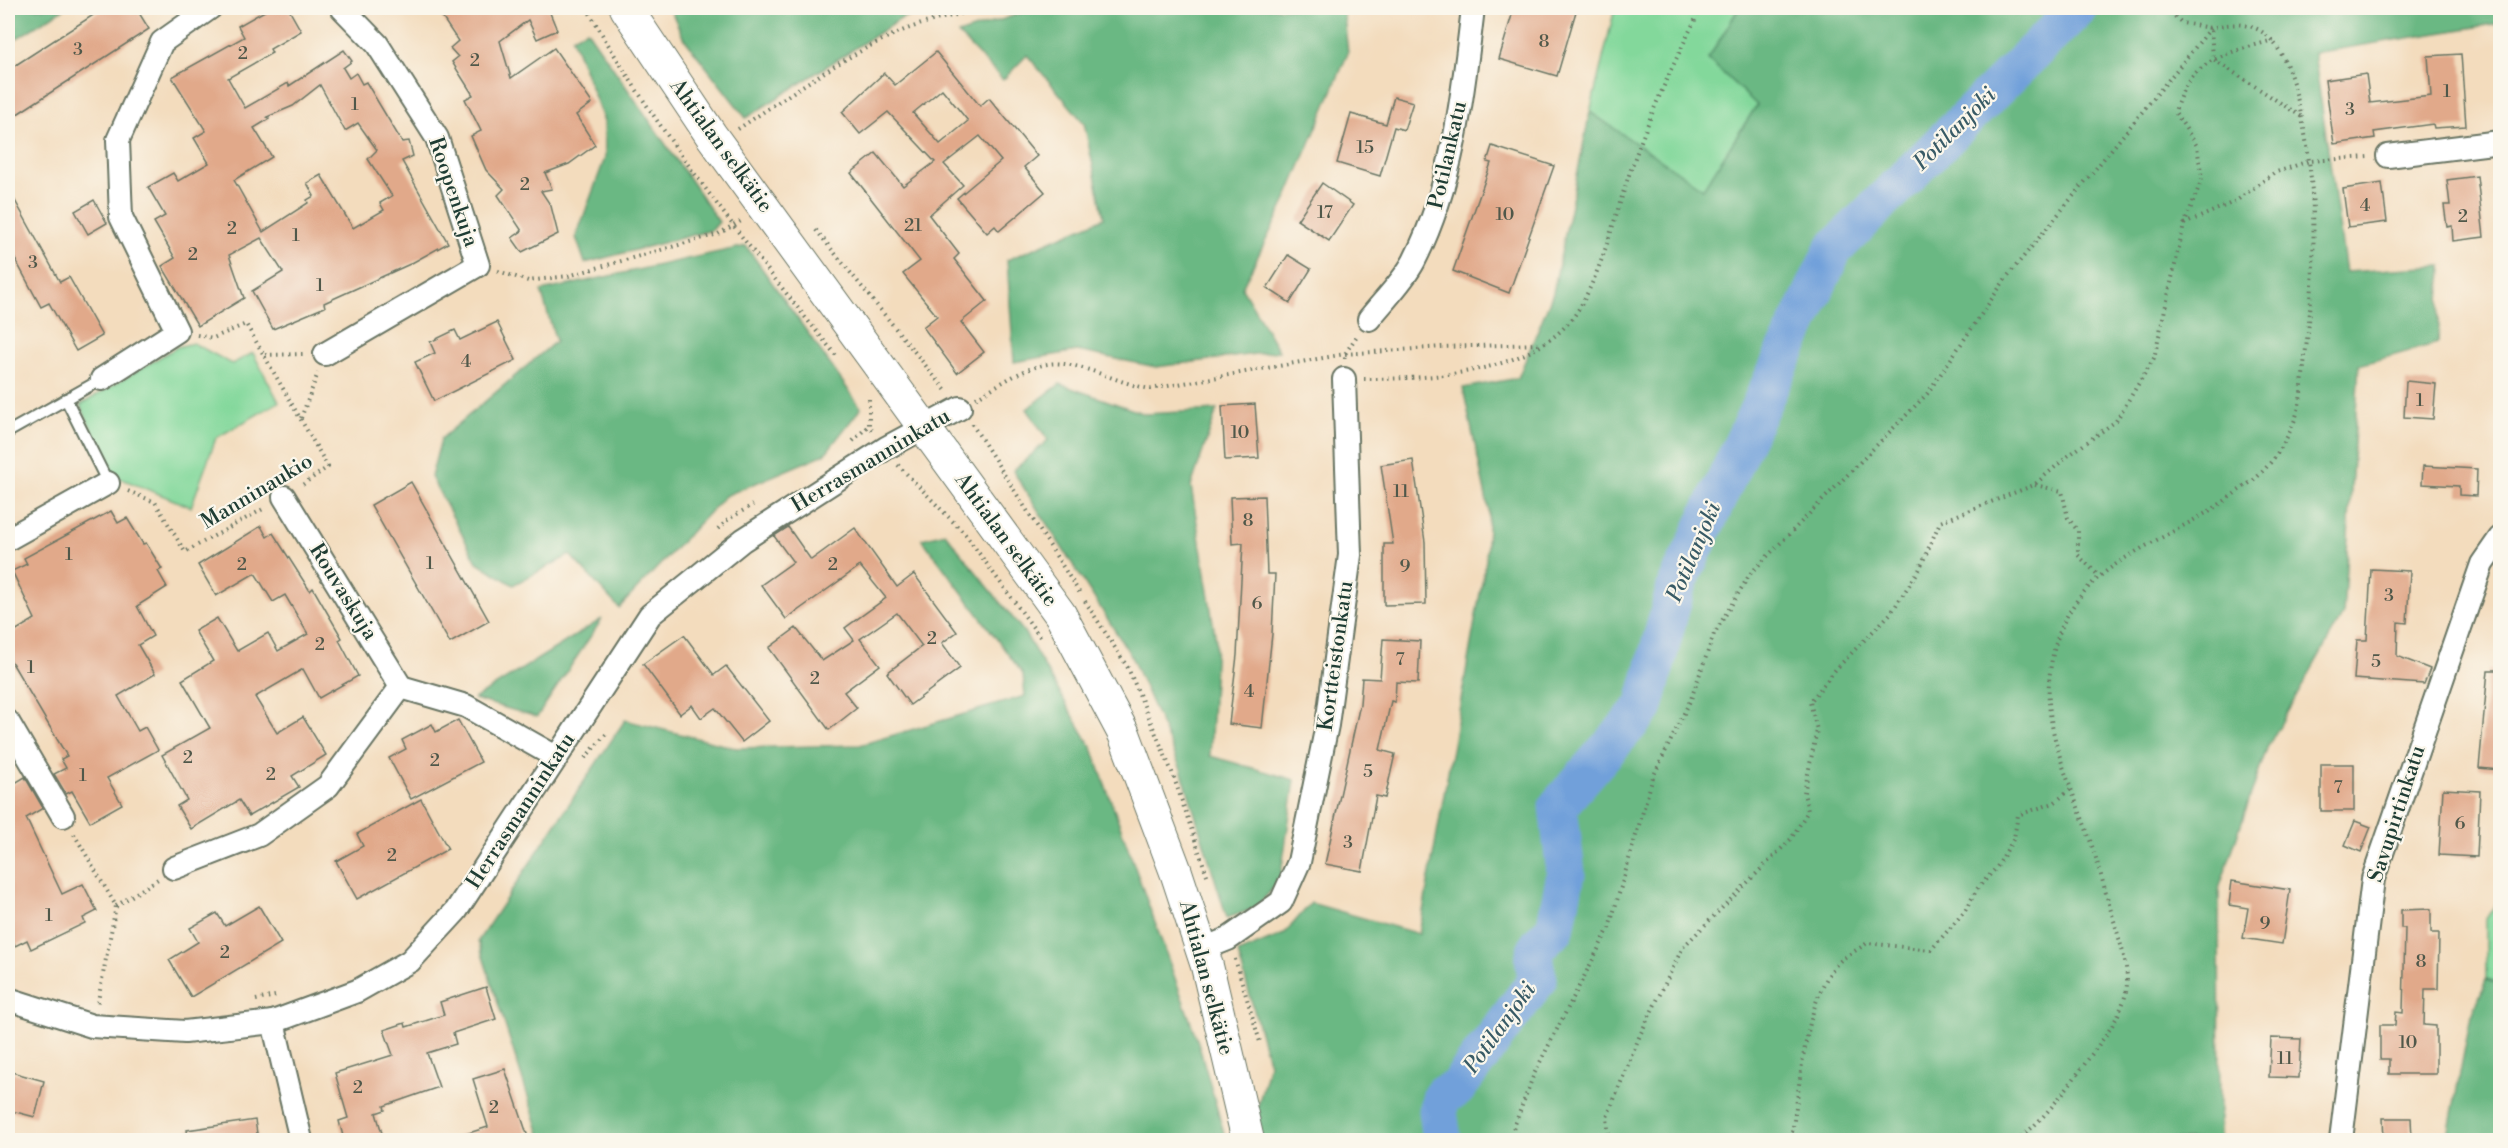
<svg xmlns="http://www.w3.org/2000/svg" width="2508" height="1148" viewBox="0 0 2508 1148" font-family="'Libre Bodoni',serif">
<style>
.green{fill:#83d89b;stroke:#518a68;stroke-width:1.5}
.forest{fill:#6ab883;stroke:#447a5c;stroke-width:1.5}
.lines{fill:none;stroke-linecap:round;stroke-linejoin:round}
.river{stroke:#71a0da;stroke-width:39}
.building{fill:#e1a98a;fill-rule:evenodd}
.lane-casing{stroke:#697564;stroke-width:14}
.street-casing{stroke:#697564;stroke-width:26}
.secondary-casing{stroke:#697564;stroke-width:34}
.path{stroke:#697564;stroke-width:4;stroke-dasharray:1.5 4.5;stroke-linecap:butt}
.lane{stroke:#fff;stroke-width:10}
.street{stroke:#fff;stroke-width:22}
.secondary{stroke:#fff;stroke-width:32}
.labels{text-anchor:middle;dominant-baseline:central;stroke-width:4.5;stroke-linejoin:round;paint-order:stroke}
.number-label{font-size:18px;fill:#50584a}
.street-label{font-size:21px;fill:#1f3d34;stroke:#fbf7ec}
.water-label{font-size:22px;font-style:italic;fill:#385b66;stroke:#fbf7ec}
</style>
<rect width="100%" height="100%" fill="#fbf7ec"/>
<filter id="ink" filterUnits="userSpaceOnUse"><feTurbulence type="fractalNoise" baseFrequency=".0167" numOctaves="2"/><feDisplacementMap in="SourceGraphic" scale="12" xChannelSelector="R" yChannelSelector="G"/><feConvolveMatrix kernelMatrix="1 2 1 2 8 2 1 2 1" color-interpolation-filters="sRGB"/></filter>
<filter id="wash" filterUnits="userSpaceOnUse"><feTurbulence type="fractalNoise" baseFrequency=".008" numOctaves="4" result="noise"/><feDisplacementMap in="SourceGraphic" scale="24" xChannelSelector="R" yChannelSelector="G"/><feGaussianBlur stdDeviation="1.35" result="paint"/><feColorMatrix in="noise" values="0 0 0 0 0 0 0 0 0 0 0 0 0 0 0 0 0 1.4 0 .05"/><feComposite in="paint" operator="in"/></filter>
<g filter="url(#wash)">
<rect width="100%" height="100%" fill="#f3dcbd"/>
<g class="green">
<path d="M1615 8H1739L1708 59 1757 105 1703 190 1590 112Z"/>
<path d="M193 343 232 364 253 353 279 402 216 438 191 507 114 476 80 405 177 347Z"/>
<path d="M2500 897V984L2486 980V919Z"/>
</g>
<g class="forest">
<path d="M8 8H65L8 44Z"/>
<path d="M670 8H940L902 18 746 118 683 37Z"/>
<path d="M1037 8H1343L1348 53 1286 200 1242 288 1279 351 1156 367 1077 351 1014 362 1007 260 1104 218 1084 123 1027 55 1003 80 958 34Z"/>
<path d="M1739 8H1816L1823 11 1826 8H2500V23L2314 53 2346 272 2442 266 2438 343 2359 365 2343 614 2267 748 2219 889 2220 1140H1260L1254 1121 1269 1064 1238 953 1284 934 1311 903 1419 934 1486 560 1489 511 1463 388 1518 378 1553 293 1590 112 1703 189 1757 105 1708 59Z"/>
<path d="M587 30 719 222 712 230 585 263 576 237 605 158 604 121 572 38Z"/>
<path d="M746 246 861 408 825 454 725 496 619 608 570 555 513 585 477 562 431 477 441 439 556 341 541 291Z"/>
<path d="M1060 384 1145 414 1217 410 1191 486 1216 641 1210 756 1295 780 1280 880 1256 908 1227 918 1181 769 1130 654 1013 471 1048 440 1027 409Z"/>
<path d="M945 533 1024 632 1092 748 1198 1042 1226 1140H542L478 941 625 720 736 748 860 745 1025 696 1023 674 922 539Z"/>
<path d="M602 619 537 717 474 699Z"/>
<path d="M2486 980 2500 984V1140H2447L2470 1021Z"/>
</g>
<g class="lines">
<path class="river" d="M1442 1140 1438 1111 1442 1095 1456 1089 1538 979C1530 953 1535 946 1555 929L1566 874 1558 806 1644 707 1676 587 1833 250 2078 8"/>
</g>
<g id="blocks">
<g class="building">
<path d="M104 8H136L149 29 8 120V70Z"/>
<path d="M270 8H288L301 31 270 49 272 53 228 78 245 108 288 83 289 86 344 50 352 61 343 68 349 78 356 73 362 84 366 82 402 142 409 141 413 156 402 161 448 243 410 264 324 303 325 307 273 329 252 291 283 272 261 238 229 255 244 298 198 326 162 266 175 258 154 222 165 216 148 187 173 173 178 181 209 163 194 138 206 131 172 77 244 37 238 26ZM320 85 345 131 358 123 377 150 368 159 392 196 380 203 384 210 353 228 321 175 307 183 314 196 307 200 308 203 263 232 234 180 272 157 254 128 269 119 267 117 293 106Z"/>
<path d="M436 8H548L557 30 537 39 528 20 500 41 511 78 554 48 592 103 576 115 595 145 569 164 545 173 552 189 541 191 551 206 558 234 522 252 512 238 522 231 498 195 504 189 486 170 471 136 481 131 465 99 473 95 452 62 458 57 450 48 458 41Z"/>
<path d="M1514 8H1577L1557 76 1499 59Z"/>
<path d="M936 52 980 106 989 98 1037 156 1024 167 1045 192 999 231 995 226 987 233 957 198 1001 161 980 136 944 164 963 185 929 215 959 254 954 259 987 301 961 322 984 352 957 373 923 327 937 316 903 274 920 261 851 173 876 153 903 186 935 162 888 112 860 134 842 112 884 73 895 85ZM942 89 968 121 940 144 913 113Z"/>
<path d="M2461 54 2466 126 2434 128 2433 124 2374 132 2375 138 2334 144 2325 80 2366 74 2370 103 2431 96 2428 56Z"/>
<path d="M1394 97 1413 102 1404 130 1394 127 1380 176 1337 163 1351 114 1386 124Z"/>
<path d="M1492 146 1554 166 1509 293 1453 271 1491 163 1487 162Z"/>
<path d="M2477 176 2484 237 2453 241 2452 226 2447 227 2444 205H2450L2447 180Z"/>
<path d="M1322 183 1353 205 1329 241 1297 220Z"/>
<path d="M2382 183 2387 222 2348 227 2343 189Z"/>
<path d="M8 188 60 282 69 277 102 336 76 351 49 303 41 307 8 246Z"/>
<path d="M94 200 107 223 88 234 75 211Z"/>
<path d="M1288 255 1311 269 1290 303 1267 288Z"/>
<path d="M497 322 516 360 434 401 415 362 435 353 430 342 455 330 460 340Z"/>
<path d="M2406 381 2436 384 2433 419 2404 417Z"/>
<path d="M1255 404 1259 458 1225 460 1222 406Z"/>
<path d="M1413 460 1425 542 1426 604 1384 605V544H1393L1381 465Z"/>
<path d="M2423 466 2477 469 2476 496 2459 495V486L2422 484Z"/>
<path d="M411 482 489 621 450 643 371 505Z"/>
<path d="M1264 496 1267 574H1275L1272 634 1262 728 1229 724 1237 655 1243 543 1232 544 1230 497Z"/>
<path d="M111 511 118 523 127 518 143 544 146 543 162 569 158 571 167 587 137 606 153 636 138 645 155 674 118 696 138 731 145 727 158 750 107 778 122 804 90 822 72 791 66 794 54 774 66 768 61 759 67 756 8 656V635L35 619 12 571 27 564 24 558Z"/>
<path d="M261 526 267 537 273 533 310 591 313 588 342 638 339 640 358 676 319 698 303 669 255 697 277 733 303 717 326 755 292 776 299 787 249 816 239 800 191 829 177 806 187 800 162 755 210 728 182 680 213 661 195 631 217 618 237 651 268 633 278 651 308 634 285 595 273 602 255 573 216 596 198 565Z"/>
<path d="M788 527 811 560 855 528 897 587 914 574 957 632 942 643 960 668 910 705 887 673 922 646 897 613 860 639 880 665 844 692 857 708 829 730 769 648 796 628 822 661 854 640 845 628 886 598 860 566 786 619 761 585 793 562 774 536Z"/>
<path d="M2371 569 2410 571 2407 623 2398 622 2397 656 2430 669 2424 684 2354 679 2357 640H2367Z"/>
<path d="M684 635 714 675 726 666 769 721 742 742 715 708 701 718 692 705 680 714 643 664Z"/>
<path d="M1383 639 1420 641 1418 683 1396 682 1395 702 1391 701 1380 750 1395 754 1385 798 1376 796 1362 871 1325 864 1360 704 1362 678 1380 679Z"/>
<path d="M2488 670H2500V770L2479 768Z"/>
<path d="M458 720 481 762 411 799 389 758 406 749 402 740 432 724 436 732Z"/>
<rect x="2321" y="764" width="33" height="47"/>
<path d="M25 777 43 808 26 818 62 894 83 884 97 911 83 918 85 923 31 949 27 940 15 946 8 930V781L10 786Z"/>
<path d="M2443 789 2480 791 2477 857 2439 855Z"/>
<path d="M421 799 448 849 357 899 336 861 363 846 357 834Z"/>
<path d="M2355 821 2371 827 2361 852 2345 845Z"/>
<path d="M2232 881 2290 890 2282 944 2243 938 2248 908 2229 905Z"/>
<path d="M259 906 281 943 191 997 169 960 198 942 190 928 217 913 225 926Z"/>
<path d="M2431 909V933H2439L2438 989H2425L2424 1025 2436 1026V1074H2389V1059H2380V1025H2395L2396 1012 2403 1013 2405 928H2401V910Z"/>
<path d="M486 987 496 1019 453 1033 456 1044 427 1053 439 1087 384 1106 385 1110 376 1113 384 1140H344L339 1121 348 1118 335 1073 393 1055 384 1030 405 1023 406 1027 444 1015 440 1002Z"/>
<path d="M2271 1038 2301 1039 2299 1078 2269 1077Z"/>
<path d="M505 1069 529 1140H457L456 1137 488 1127 473 1079Z"/>
<path d="M8 1071 44 1081 35 1117 8 1110Z"/>
<path d="M2383 1118H2411L2412 1140H2384Z"/>
<path d="M255 1120 258 1140H188L187 1130Z"/>
</g>
</g>
</g>
<g filter="url(#ink)">
<use href="#blocks" fill-opacity="0" stroke="#697564" stroke-width="1.5"/>
<g class="lines">
<g class="lane-casing">
<g id="lane">
<path d="M66 399 108 483"/>
<path d="M8 432 102 379"/>
</g>
</g>
<g class="street-casing">
<g id="street">
<path d="M2388 156 2500 142"/>
<path d="M1369 319C1383 301 1403 282 1414 261 1454 182 1463 94 1473 8"/>
<path d="M325 354 478 265 437 138 377 44 342 8"/>
<path d="M102 379 177 331 121 217 118 140 162 42 210 8"/>
<path d="M284 497 401 687"/>
<path d="M8 539 108 483"/>
<path d="M401 687 466 706 556 757"/>
<path d="M8 722 63 816"/>
<path d="M174 868 259 835 328 786 401 687"/>
<path d="M1203 949 1228 939 1281 902 1299 862 1327 725 1350 555 1344 379"/>
<path d="M8 999 92 1026 185 1032 273 1022 357 991 410 961 456 911 650 615 743 540 886 448 960 408"/>
<path d="M273 1022 301 1140"/>
<path d="M2341 1140 2373 879 2482 564 2500 538"/>
</g>
</g>
<g class="secondary-casing">
<path id="secondary" d="M626 8 711 135 1060 614 1124 734 1176 872 1207 966 1248 1140"/>
</g>
<g class="path">
<path d="M587 8C657 133 748 246 838 358"/>
<path d="M2166 8 2182 23 2211 28 2213 59 2302 117"/>
<path d="M738 129C789 95 841 58 897 33 925 21 956 15 986 8"/>
<path d="M2184 224 2236 201 2274 173 2309 161 2368 157"/>
<path d="M816 230 947 392"/>
<path d="M498 271 528 281 568 276 718 234 743 220"/>
<path d="M197 335 213 338 246 324 328 467 302 485"/>
<path d="M265 355 305 354"/>
<path d="M1345 359V354L1358 334"/>
<path d="M1364 379C1432 379 1541 374 1580 307 1603 267 1614 219 1629 175 1648 118 1674 62 1701 8"/>
<path d="M976 398C998 385 1023 368 1048 364 1076 359 1121 385 1151 389L1345 354 1442 347 1539 344"/>
<path d="M869 399V425L874 432"/>
<path d="M301 418 318 373"/>
<path d="M972 424 1081 595"/>
<path d="M853 441 869 425"/>
<path d="M898 465 965 534 1040 637"/>
<path d="M2035 485 2062 491 2068 518 2078 531V555L2098 575"/>
<path d="M128 491 155 502 185 552 265 508"/>
<path d="M718 529 730 518 753 505"/>
<path d="M1085 601 1128 668 1172 772 1208 878"/>
<path d="M585 758 608 732"/>
<path d="M74 834 116 906 97 1006"/>
<path d="M116 906 158 879"/>
<path d="M1235 959 1260 1042"/>
<path d="M256 1000 275 996"/>
<path d="M1509 1140 1534 1074 1609 928 1653 777 1691 699 1714 634 1750 574 1927 394 2006 278 2211 28C2259 15 2279 38 2293 83 2319 170 2317 267 2305 356 2303 374 2302 393 2298 410 2292 432 2277 457 2261 473 2254 481 2243 487 2234 494 2159 551 2064 559 2050 672 2042 730 2072 787 2090 840 2100 868 2106 896 2115 924 2122 950 2133 977 2123 1003 2115 1026 2098 1045 2084 1065 2064 1092 2043 1121 2017 1140"/>
<path d="M1609 1140 1607 1117 1640 1035 1683 947 1791 839 1808 811 1804 793 1817 730 1810 702 1836 669 1891 613 1919 570 1940 522 2034 485 2068 456 2116 421 2154 358 2184 225 2202 179 2197 146 2175 112C2189 58 2226 54 2273 40"/>
<path d="M1783 1140 1792 1132C1801 1084 1804 1001 1837 964 1844 956 1858 950 1867 943L1931 950 1965 911 1977 889 1997 867 2014 838 2018 815 2054 803 2070 790"/>
</g>
<use href="#lane" class="lane"/>
<use href="#street" class="street"/>
<use href="#secondary" class="secondary"/>
</g>
</g>
<g class="labels">
<g class="number-label">
<text x="1544" y="41">8</text>
<text x="78" y="49">3</text>
<text x="243" y="53">2</text>
<text x="475" y="60">2</text>
<text x="2447" y="91">1</text>
<text x="355" y="104">1</text>
<text x="2350" y="109">3</text>
<text x="1365" y="147">15</text>
<text x="525" y="184">2</text>
<text x="2365" y="205">4</text>
<text x="1325" y="212">17</text>
<text x="1505" y="214">10</text>
<text x="2463" y="216">2</text>
<text x="913" y="225">21</text>
<text x="232" y="228">2</text>
<text x="296" y="235">1</text>
<text x="193" y="254">2</text>
<text x="33" y="262">3</text>
<text x="320" y="285">1</text>
<text x="466" y="361">4</text>
<text x="2420" y="400">1</text>
<text x="1240" y="432">10</text>
<text x="1401" y="491">11</text>
<text x="1248" y="520">8</text>
<text x="69" y="554">1</text>
<text x="430" y="563">1</text>
<text x="242" y="564">2</text>
<text x="833" y="564">2</text>
<text x="1405" y="566">9</text>
<text x="2389" y="595">3</text>
<text x="1257" y="603">6</text>
<text x="932" y="638">2</text>
<text x="320" y="644">2</text>
<text x="1400" y="659">7</text>
<text x="2376" y="661">5</text>
<text x="31" y="667">1</text>
<text x="815" y="678">2</text>
<text x="1249" y="691">4</text>
<text x="188" y="757">2</text>
<text x="435" y="760">2</text>
<text x="1368" y="771">5</text>
<text x="271" y="774">2</text>
<text x="83" y="775">1</text>
<text x="2338" y="787">7</text>
<text x="2460" y="823">6</text>
<text x="1348" y="842">3</text>
<text x="392" y="855">2</text>
<text x="49" y="915">1</text>
<text x="2265" y="923">9</text>
<text x="225" y="952">2</text>
<text x="2421" y="961">8</text>
<text x="2408" y="1042">10</text>
<text x="2285" y="1058">11</text>
<text x="358" y="1087">2</text>
<text x="494" y="1107">2</text>
</g>
<g class="street-label">
<text transform="translate(721 146) rotate(54)">Ahtialan selkätie</text>
<text transform="translate(1448 155) rotate(-77)">Potilankatu</text>
<text transform="translate(453 192) rotate(71)">Roopenkuja</text>
<text transform="translate(871 461) rotate(-31)">Herrasmanninkatu</text>
<text transform="translate(257 492) rotate(-31)">Manninaukio</text>
<text transform="translate(1006 540) rotate(54)">Ahtialan selkätie</text>
<text transform="translate(343 592) rotate(58)">Rouvaskuja</text>
<text transform="translate(1336 656) rotate(-82)">Kortteistonkatu</text>
<text transform="translate(521 811) rotate(-57)">Herrasmanninkatu</text>
<text transform="translate(2397 814) rotate(-72)">Savupirtinkatu</text>
<text transform="translate(1206 978) rotate(75)">Ahtialan selkätie</text>
</g>
<g class="water-label">
<text transform="translate(1955 129) rotate(-45)">Potilanjoki</text>
<text transform="translate(1694 552) rotate(-67)">Potilanjoki</text>
<text transform="translate(1500 1028) rotate(-54)">Potilanjoki</text>
</g>
</g>
<rect width="2508" height="1148" fill="none" stroke="#fbf7ec" stroke-width="30"/>
</svg>
